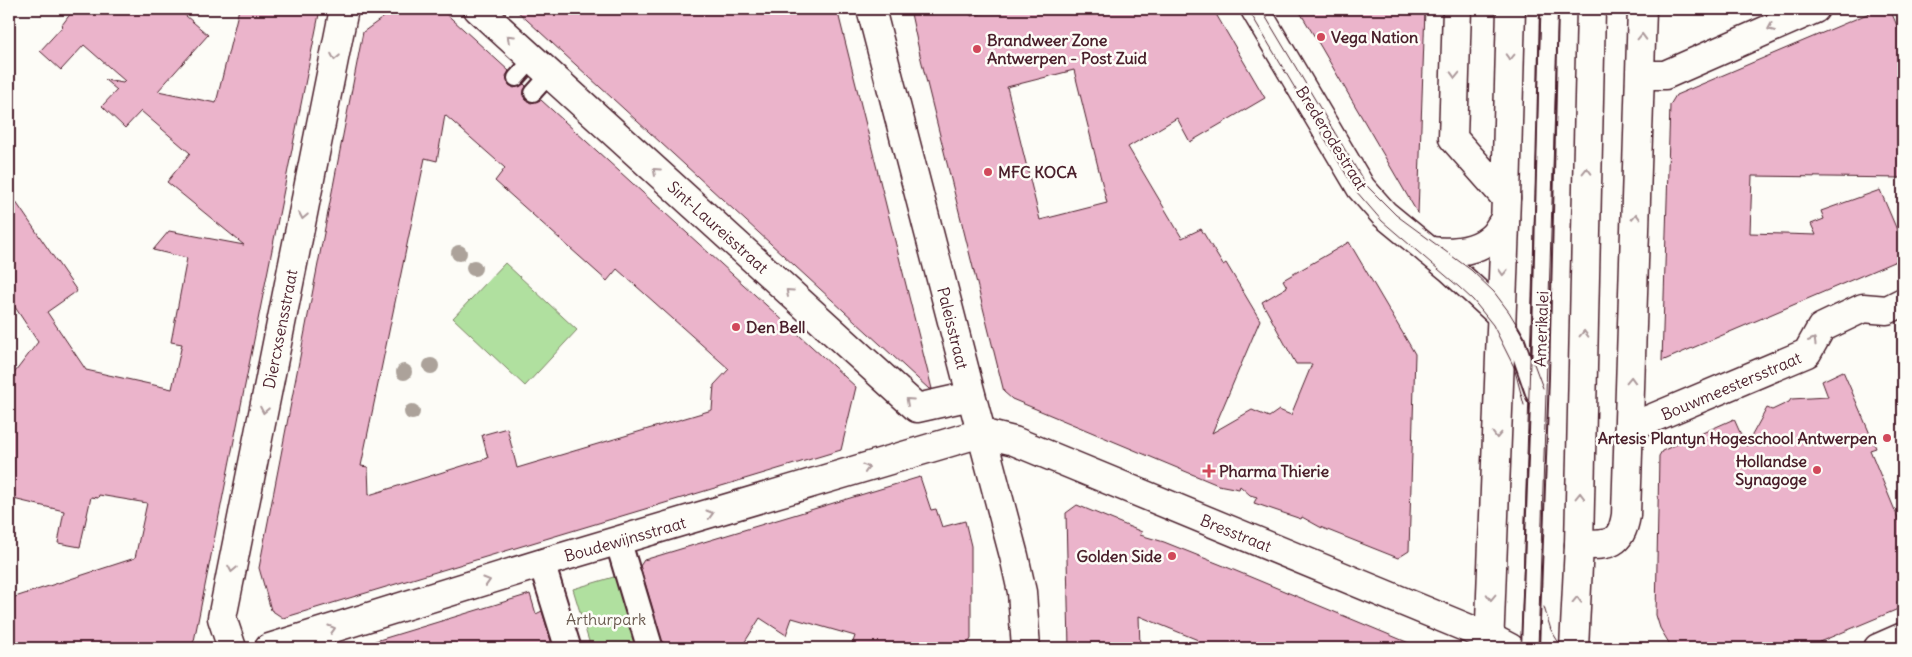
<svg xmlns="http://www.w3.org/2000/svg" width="1912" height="657" viewBox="0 0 1912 657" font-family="Delius,sans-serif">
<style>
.green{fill:#b0e09f;stroke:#7d8065}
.building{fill:#ebb4cb;stroke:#4a1f2b;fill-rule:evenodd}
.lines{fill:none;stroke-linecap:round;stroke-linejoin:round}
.service-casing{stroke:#4a1f2b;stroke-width:20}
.pedestrian-casing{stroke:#4a1f2b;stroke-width:29}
.minor-casing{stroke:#4a1f2b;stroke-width:31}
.tertiary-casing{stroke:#4a1f2b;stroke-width:31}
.secondary-casing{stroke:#4a1f2b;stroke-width:31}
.service{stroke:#fdfcf7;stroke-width:16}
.pedestrian{stroke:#fdfcf7;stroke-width:25}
.minor{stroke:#fdfcf7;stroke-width:28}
.tertiary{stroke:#fdfcf7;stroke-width:28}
.secondary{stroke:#fdfcf7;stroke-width:28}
.tram{stroke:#4a1f2b;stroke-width:1}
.tree{fill:#aca29a}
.oneway{stroke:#ac999b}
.poi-dot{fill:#d1495b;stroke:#fdfcf7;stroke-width:2}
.labels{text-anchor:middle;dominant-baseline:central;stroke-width:5;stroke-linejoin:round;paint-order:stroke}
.poi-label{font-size:16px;font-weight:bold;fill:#4a1f2b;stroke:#fdfcf7;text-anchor:start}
.street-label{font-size:16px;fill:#4a1f2b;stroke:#fdfcf7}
.park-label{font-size:16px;fill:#69594e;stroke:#fdfcf7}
</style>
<rect width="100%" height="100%" fill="#fdfcf7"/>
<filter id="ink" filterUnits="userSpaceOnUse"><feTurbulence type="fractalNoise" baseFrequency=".02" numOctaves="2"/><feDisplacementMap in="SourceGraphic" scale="10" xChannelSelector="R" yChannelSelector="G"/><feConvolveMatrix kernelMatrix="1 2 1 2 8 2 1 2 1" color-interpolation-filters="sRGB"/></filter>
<g filter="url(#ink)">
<g class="green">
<path d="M505 263 577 330 525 386 453 318Z"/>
<path d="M617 576 639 648H591L573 589Z"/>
</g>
<g class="building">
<path d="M74 9H178L208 35 158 91 216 103 239 9H320L194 641 189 646 181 648H9V599L135 558 147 503 99 495 98 498 91 497 80 547 58 543 64 511 9 498V380L38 342 9 298V192L77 291 47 312 86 370 172 389 182 344 171 342 187 258 153 250 169 231 244 245 167 182 190 153 141 111 125 128 102 106 117 90 105 80 123 83 125 81 84 45 61 70 40 51 63 26 62 25Z"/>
<path d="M395 9H441L509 71 506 76 509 85 514 88 524 84 526 86 523 96 526 100 531 103 541 100 856 387 841 450 283 618 271 610 259 568 363 32ZM445 115 505 168 495 181 607 281 617 269 729 369 714 385 712 410 517 468 507 428 482 435 488 458 369 495 368 467 361 466 425 158 437 161Z"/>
<path d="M515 9H837L932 389H929Z"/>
<path d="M910 9H970L971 16 1001 9H1213L1265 98 1190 142 1177 118 1128 147 1182 238 1201 229 1223 265 1226 263 1260 320 1212 433 1252 410 1269 417 1279 410 1291 415 1312 364H1296L1262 302 1287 287 1283 280 1349 242 1415 354 1409 551 1398 558 1320 527 1302 517 1301 519 1254 503 1257 497 1250 495 1240 486 1239 489 1218 485 1012 399 1004 392 920 55ZM1074 70 1107 203 1040 220 1007 87Z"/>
<path d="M1298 9H1425L1418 214 1321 47Z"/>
<path d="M1879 9H1890L1903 40V178L1752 176 1750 233 1816 235 1811 224 1824 219 1821 211 1880 190 1903 244V258L1662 361 1670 105 1676 95Z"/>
<path d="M1843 371 1876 448 1870 450 1903 530V607L1805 648H1672L1660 628 1656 615 1659 456 1662 451 1734 419 1746 446 1767 408 1772 410 1789 402 1791 399 1828 397 1822 381Z"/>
<path d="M920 477 931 510 936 509 942 527 965 521 971 546V639L965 648H851L855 636 792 618 786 635 760 618 741 648H664L640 566 644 560Z"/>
<path d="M1077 505 1142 532 1140 535 1164 542 1224 566 1421 648H1195L1198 640 1139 616 1140 648H1069L1066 513Z"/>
<path d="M530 594 536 614 542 611 553 648H370L369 643Z"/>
</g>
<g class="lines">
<g class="service-casing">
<g id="service">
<path d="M516 78 533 59"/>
<path d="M533 93 550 74"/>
<path d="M1504 320 1516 341 1535 396"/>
<path d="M1530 648 1540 377 1549 9"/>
</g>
</g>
<g class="pedestrian-casing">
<g id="pedestrian">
<path d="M618 541 650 648"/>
<path d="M542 564 568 648"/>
</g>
</g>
<g class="minor-casing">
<g id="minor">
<path d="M478 9 917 408 971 396"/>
<path d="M871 9 968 383 1014 556 1022 592 1026 648"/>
<path d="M1457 9 1453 138 1506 198"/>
<path d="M1641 75H1665L1815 9"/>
<path d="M1629 428 1807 353 1821 328 1863 308 1887 310 1903 302"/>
<path d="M981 433 1014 441 1489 637"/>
<path d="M1579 545C1607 545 1621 547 1626 515L1642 9"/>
<path d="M232 648 222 618 344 9"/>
<path d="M269 648 549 561 981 433"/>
<path d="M1878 648 1903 637"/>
</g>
</g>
<g class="tertiary-casing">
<g id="tertiary">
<path d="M1255 9 1361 188 1384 214 1451 269 1501 315"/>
<path d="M1429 251C1450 253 1478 252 1494 235 1498 231 1501 224 1505 219"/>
<path d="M1489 637 1510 648"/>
</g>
</g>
<g class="secondary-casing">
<g id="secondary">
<path d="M1489 648 1506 198 1511 9"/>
<path d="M1574 648 1579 545 1591 9"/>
</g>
</g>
<use href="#service" class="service"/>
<use href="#pedestrian" class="pedestrian"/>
<use href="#minor" class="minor"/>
<use href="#tertiary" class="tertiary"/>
<use href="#secondary" class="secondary"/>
<g class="tram">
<path d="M1248 9 1356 191 1382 221 1459 287 1473 300 1493 325 1514 367 1524 405"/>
<path d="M1261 9 1366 185 1396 215 1471 270 1494 292 1509 312 1524 337 1543 388"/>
<path d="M1544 607 1551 630 1562 648"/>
<path d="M1521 648 1541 9"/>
<path d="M1538 648 1558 9"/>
</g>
</g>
<g class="tree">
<circle cx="459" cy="253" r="8"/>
<circle cx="474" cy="268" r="8"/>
<circle cx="431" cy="366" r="8"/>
<circle cx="404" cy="372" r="8"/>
<circle cx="412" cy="412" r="8"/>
</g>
<defs><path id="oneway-chevron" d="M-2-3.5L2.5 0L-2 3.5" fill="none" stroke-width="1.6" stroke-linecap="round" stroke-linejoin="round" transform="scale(1.25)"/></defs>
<g class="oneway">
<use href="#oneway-chevron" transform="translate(1771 28) rotate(156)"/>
<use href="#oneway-chevron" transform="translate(1642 37) rotate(-88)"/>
<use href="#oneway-chevron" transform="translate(510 38) rotate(-137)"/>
<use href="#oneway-chevron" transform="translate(335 57) rotate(101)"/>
<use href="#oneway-chevron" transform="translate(1510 57) rotate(92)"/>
<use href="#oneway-chevron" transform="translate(1455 75) rotate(92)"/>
<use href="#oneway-chevron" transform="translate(656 171) rotate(-138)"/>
<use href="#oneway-chevron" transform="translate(1587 171) rotate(-89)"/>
<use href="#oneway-chevron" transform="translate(303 216) rotate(101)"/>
<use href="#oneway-chevron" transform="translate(1636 217) rotate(-88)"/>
<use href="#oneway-chevron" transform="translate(1503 272) rotate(93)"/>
<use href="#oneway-chevron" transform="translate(789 292) rotate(-138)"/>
<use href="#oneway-chevron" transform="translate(1584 334) rotate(-89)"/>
<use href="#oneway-chevron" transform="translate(1813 341) rotate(-60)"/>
<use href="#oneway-chevron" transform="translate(1631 380) rotate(-88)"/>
<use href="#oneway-chevron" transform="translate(909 401) rotate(-138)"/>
<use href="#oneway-chevron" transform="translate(264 410) rotate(101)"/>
<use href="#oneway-chevron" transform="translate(1497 435) rotate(92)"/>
<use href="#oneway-chevron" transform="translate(866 468) rotate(-17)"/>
<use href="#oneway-chevron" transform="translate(1580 496) rotate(-89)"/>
<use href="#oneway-chevron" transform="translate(710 514) rotate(-16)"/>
<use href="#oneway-chevron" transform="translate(232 569) rotate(101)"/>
<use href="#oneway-chevron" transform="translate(487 581) rotate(-17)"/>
<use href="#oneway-chevron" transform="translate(1491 597) rotate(92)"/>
<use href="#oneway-chevron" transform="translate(1577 600) rotate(-88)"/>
<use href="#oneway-chevron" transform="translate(332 629) rotate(-17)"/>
</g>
</g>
<g class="poi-dot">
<circle cx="1321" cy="37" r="5"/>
<circle cx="977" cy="49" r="5"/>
<circle cx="988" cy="172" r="5"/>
<circle cx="736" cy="327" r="5"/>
<circle cx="1887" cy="438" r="5"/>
<circle cx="1817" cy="470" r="5"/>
<path d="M1206.5 463.5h5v5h5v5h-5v5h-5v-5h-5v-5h5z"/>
<circle cx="1172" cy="556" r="5"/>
</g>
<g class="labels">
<g class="poi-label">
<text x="1331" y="37">Vega Nation</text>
<text x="987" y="40">Brandweer Zone<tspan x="987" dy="18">Antwerpen - Post Zuid</tspan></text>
<text x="998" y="172">MFC KOCA</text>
<text x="746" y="327">Den Bell</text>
<text x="1877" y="438" text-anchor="end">Artesis Plantyn Hogeschool Antwerpen</text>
<text x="1807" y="461" text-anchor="end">Hollandse<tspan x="1807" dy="18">Synagoge</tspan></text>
<text x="1219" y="471">Pharma Thierie</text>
<text x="1162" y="556" text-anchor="end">Golden Side</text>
</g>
<g class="street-label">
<text transform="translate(1332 138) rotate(58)">Brederodestraat</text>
<text transform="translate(718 227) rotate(42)">Sint-Laureisstraat</text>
<text transform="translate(953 328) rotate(76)">Paleisstraat</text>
<text transform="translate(280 329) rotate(-79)">Diercxsensstraat</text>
<text transform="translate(1541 329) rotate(-88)">Amerikalei</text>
<text transform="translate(1731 386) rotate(-23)">Bouwmeestersstraat</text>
<text transform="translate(1236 533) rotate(22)">Bresstraat</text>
<text transform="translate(625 539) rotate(-16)">Boudewijnsstraat</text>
</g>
<g class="park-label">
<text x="606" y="619">Arthurpark</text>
</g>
</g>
<rect width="1912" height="657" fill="none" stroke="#fdfcf7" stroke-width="30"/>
<rect x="15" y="15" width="1882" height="627" fill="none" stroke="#4a1f2b" stroke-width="2" filter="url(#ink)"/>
</svg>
